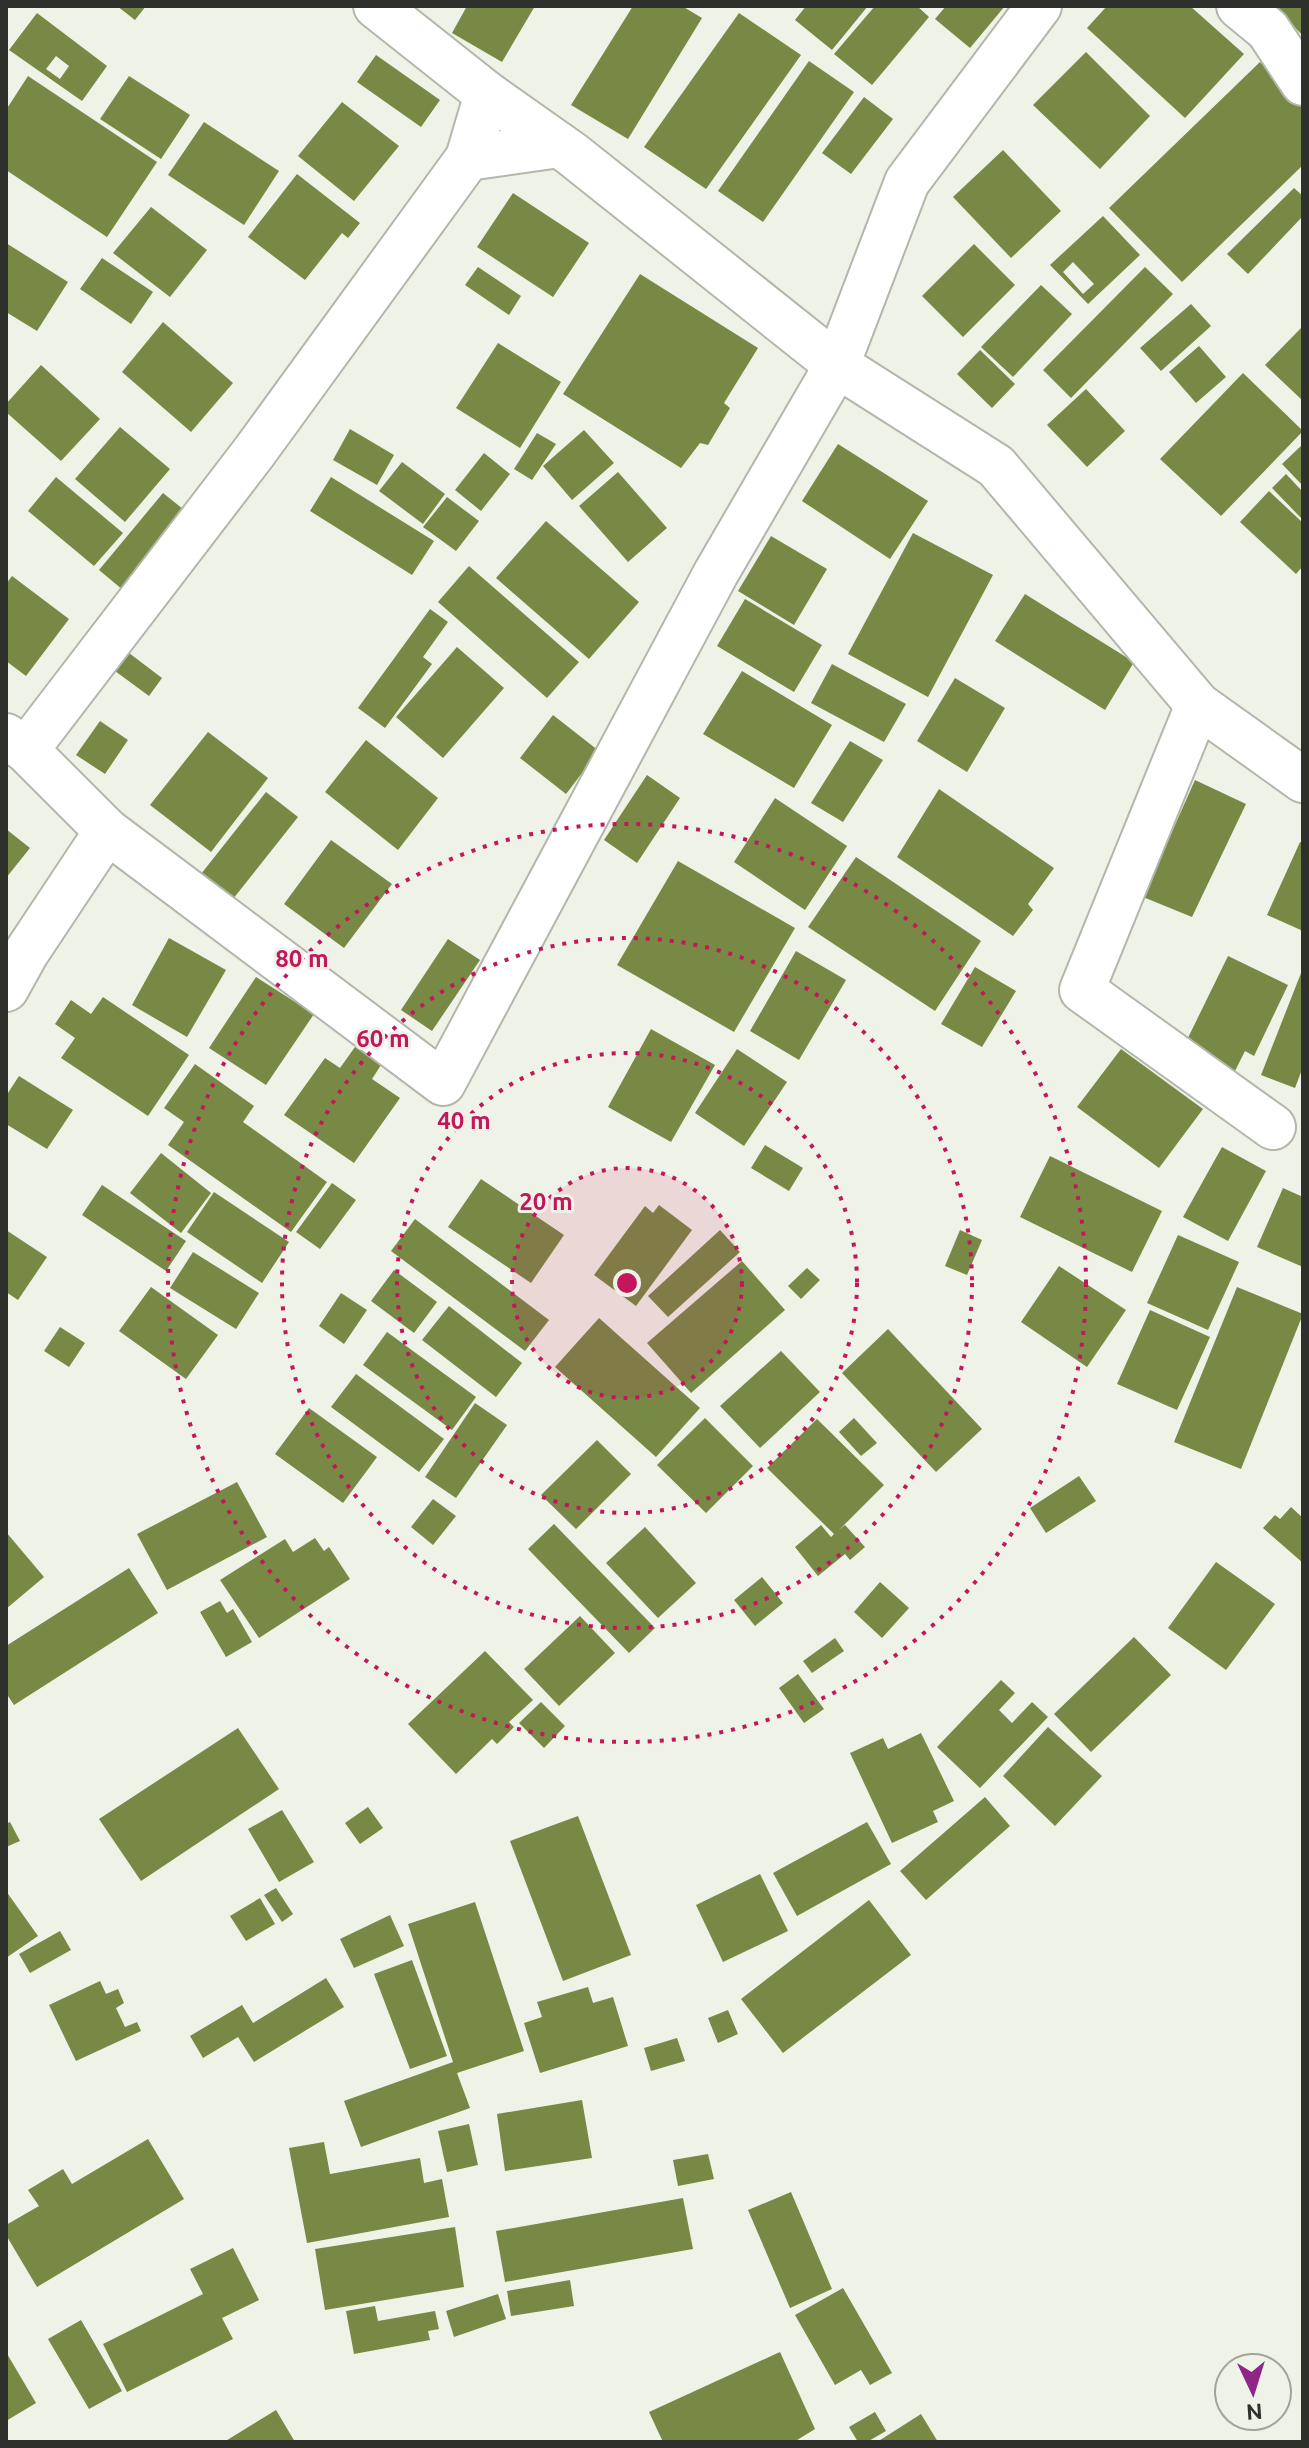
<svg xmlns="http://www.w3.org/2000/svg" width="1309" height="2448" viewBox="0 0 1309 2448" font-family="Ubuntu,sans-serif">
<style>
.building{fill:#788945;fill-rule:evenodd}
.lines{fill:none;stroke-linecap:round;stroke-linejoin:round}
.minor-casing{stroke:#b3b6ab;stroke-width:48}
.minor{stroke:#fff;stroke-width:44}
.ring{fill:none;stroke:#c2185b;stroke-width:4;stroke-dasharray:4 8}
.centre{fill:#c2185b;stroke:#eff2e7;stroke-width:4}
.ring-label{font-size:24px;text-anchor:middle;font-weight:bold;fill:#c2185b;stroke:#eff2e7;stroke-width:6;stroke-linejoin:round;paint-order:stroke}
</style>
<rect width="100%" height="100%" fill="#eff2e7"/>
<g class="building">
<path d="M117 6H146L135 20Z"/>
<path d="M467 6H535L502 62 452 33Z"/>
<path d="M633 6H682L702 18 628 139 571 105Z"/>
<path d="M806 6H868L832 50 795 20Z"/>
<path d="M875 6H917L929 17 872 85 834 54Z"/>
<path d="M946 6H1005L970 48 935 19Z"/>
<path d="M1107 6H1190L1244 54 1185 118 1087 28Z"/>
<path d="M1275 6H1303V36Z"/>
<path d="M37 13 107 66 82 101 9 50ZM56 56 69 66 60 79 46 69Z"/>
<path d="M739 13 801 55 706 189 644 147Z"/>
<path d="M1086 52 1150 116 1100 169 1033 105Z"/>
<path d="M376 55 440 100 421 127 357 82Z"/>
<path d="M809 61 854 92 763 222 718 191Z"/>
<path d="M1260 62 1303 106V165L1182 282 1109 208Z"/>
<path d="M28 76 157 162 107 237 6 170V110Z"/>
<path d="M129 76 190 115 161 159 100 119Z"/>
<path d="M864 97 893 119 851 174 822 153Z"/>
<path d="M342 102 399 146 354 201 298 156Z"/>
<path d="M204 122 279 171 244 225 168 175Z"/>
<path d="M1003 150 1061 211 1011 258 953 197Z"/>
<path d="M297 174 360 223 348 238 342 233 305 280 248 237Z"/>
<path d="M1294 188 1303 196V216L1248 274 1227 254Z"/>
<path d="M513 193 589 243 553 297 477 247Z"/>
<path d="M151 207 207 250 170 297 113 253Z"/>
<path d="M1103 216 1140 255 1088 304 1050 265ZM1073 262 1094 284 1083 294 1063 272Z"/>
<path d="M6 243 68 282 37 331 6 312Z"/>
<path d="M974 244 1015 285 963 337 922 296Z"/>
<path d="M102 258 153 292 131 324 80 289Z"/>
<path d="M478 267 521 296 509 315 465 285Z"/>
<path d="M1145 267 1173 294 1071 398 1043 370Z"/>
<path d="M640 274 758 348 724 403 730 408 708 445 700 443 681 468 563 394Z"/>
<path d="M1041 285 1072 314 1013 377 981 347Z"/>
<path d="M1191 304 1211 326 1161 371 1140 348Z"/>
<path d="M163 322 233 383 191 432 122 372Z"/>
<path d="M1303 326V401L1265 365Z"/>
<path d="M498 343 561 382 520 448 456 408Z"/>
<path d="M1199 346 1226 377 1196 403 1169 372Z"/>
<path d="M980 350 1015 384 992 408 957 374Z"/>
<path d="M41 365 100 419 61 461 6 412V404Z"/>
<path d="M1243 373 1303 431 1221 516 1160 459Z"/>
<path d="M1086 389 1125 431 1087 467 1047 425Z"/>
<path d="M120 427 170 469 125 522 75 479Z"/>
<path d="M350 429 394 455 377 485 333 460Z"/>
<path d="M584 430 614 463 572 500 543 466Z"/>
<path d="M537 433 556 444 532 480 514 469Z"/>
<path d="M838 444 928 501 890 559 802 501Z"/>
<path d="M1303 444V486L1282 464Z"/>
<path d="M484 453 510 474 481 511 455 490Z"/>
<path d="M402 462 445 494 423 524 379 491Z"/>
<path d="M618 472 667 528 628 562 579 506Z"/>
<path d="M1286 474 1303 492V520L1272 488Z"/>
<path d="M56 477 123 533 94 566 28 511Z"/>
<path d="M331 477 434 541 412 575 310 511Z"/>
<path d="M1269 491 1303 523V566L1296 574 1240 522Z"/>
<path d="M163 493 193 517 129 595 99 570Z"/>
<path d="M447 497 479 521 456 551 423 527Z"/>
<path d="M546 521 639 602 589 659 496 578Z"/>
<path d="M913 533 993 575 928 697 848 654Z"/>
<path d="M771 536 827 569 794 625 738 591Z"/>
<path d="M469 566 579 662 547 698 438 602Z"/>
<path d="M12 576 69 619 26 676 6 661V584Z"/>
<path d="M1025 594 1134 662 1105 710 995 641Z"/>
<path d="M745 599 822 645 794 692 717 646Z"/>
<path d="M430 609 448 622 423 657 432 664 385 728 358 708Z"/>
<path d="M457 647 504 688 443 758 396 717Z"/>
<path d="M129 653 162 678 149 696 115 671Z"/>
<path d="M832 664 906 704 884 742 811 703Z"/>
<path d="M742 671 832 725 794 788 703 734Z"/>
<path d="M955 678 1005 708 967 772 917 741Z"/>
<path d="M553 715 599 751 566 794 520 758Z"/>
<path d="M100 721 128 740 105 774 76 755Z"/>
<path d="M208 732 268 778 211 852 150 805Z"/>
<path d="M366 740 438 798 398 850 325 792Z"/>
<path d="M850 741 883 760 843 822 811 803Z"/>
<path d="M647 775 680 798 637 863 604 840Z"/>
<path d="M1195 780 1246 804 1192 917 1143 897Z"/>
<path d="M939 789 1054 868 1028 904 1033 910 1013 936 897 857Z"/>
<path d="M266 792 298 817 233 899 201 874Z"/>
<path d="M775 798 847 846 805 910 734 862Z"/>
<path d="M6 829 30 848 6 878Z"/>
<path d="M331 840 392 884 344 948 284 904Z"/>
<path d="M1300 842 1303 843V931L1267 915Z"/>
<path d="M856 857 981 941 935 1011 808 927Z"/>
<path d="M678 861 795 928 734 1032 617 965Z"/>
<path d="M169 938 226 970 187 1037 132 1005Z"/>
<path d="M448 939 480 960 432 1031 401 1010Z"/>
<path d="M796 951 846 980 799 1060 750 1031Z"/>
<path d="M1228 956 1288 985 1254 1056 1245 1051 1235 1071 1184 1046Z"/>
<path d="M975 967 1016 991 982 1047 941 1024Z"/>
<path d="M1303 968V1067L1295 1088 1261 1075Z"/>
<path d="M256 977 314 1014 266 1085 209 1048Z"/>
<path d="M103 997 189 1055 148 1116 61 1058 75 1038 55 1024 71 1000 91 1014Z"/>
<path d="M651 1029 715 1065 671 1142 608 1107Z"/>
<path d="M355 1047 381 1065 372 1079 400 1098 354 1163 284 1115 325 1058 340 1068Z"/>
<path d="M737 1049 787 1082 744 1146 695 1113Z"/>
<path d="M1121 1049 1203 1109 1159 1168 1077 1107Z"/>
<path d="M195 1064 254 1106 243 1122 327 1182 291 1232 168 1145 184 1122 164 1108Z"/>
<path d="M19 1076 73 1110 47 1149 6 1124V1096Z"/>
<path d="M765 1145 803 1168 789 1191 751 1168Z"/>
<path d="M1222 1147 1266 1171 1228 1241 1183 1217Z"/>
<path d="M161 1153 211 1193 181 1233 130 1193Z"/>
<path d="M1050 1156 1162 1211 1132 1272 1020 1217Z"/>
<path d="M481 1179 564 1235 531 1283 448 1227Z"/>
<path d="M332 1183 356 1200 320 1249 296 1232Z"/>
<path d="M102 1185 186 1241 166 1271 82 1215Z"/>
<path d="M1283 1188 1303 1197V1267L1257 1247Z"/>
<path d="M214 1192 289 1242 262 1283 187 1232Z"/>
<path d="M659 1205 692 1230 636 1306 594 1275 645 1206 653 1213Z"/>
<path d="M415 1219 549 1320 525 1351 391 1251Z"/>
<path d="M6 1230 47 1257 18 1300 6 1292Z"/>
<path d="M720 1230 740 1252 668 1317 648 1296Z"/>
<path d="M960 1230 982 1240 967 1275 945 1266Z"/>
<path d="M1178 1235 1239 1262 1208 1330 1147 1303Z"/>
<path d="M193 1252 259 1293 236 1329 170 1288Z"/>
<path d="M742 1261 785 1310 691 1393 647 1343Z"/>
<path d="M1059 1266 1126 1310 1087 1367 1021 1322Z"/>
<path d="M807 1268 820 1280 801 1299 788 1286Z"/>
<path d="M394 1270 437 1302 414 1333 371 1301Z"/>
<path d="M151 1287 218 1335 186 1379 119 1331Z"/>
<path d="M1237 1287 1303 1314 1241 1469 1174 1442Z"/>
<path d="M341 1293 367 1310 344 1344 319 1326Z"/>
<path d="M449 1306 522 1363 496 1397 422 1340Z"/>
<path d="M1150 1310 1210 1337 1177 1410 1117 1384Z"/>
<path d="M599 1318 700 1408 656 1457 555 1367Z"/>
<path d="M60 1327 85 1343 69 1367 44 1351Z"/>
<path d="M888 1329 982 1429 936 1472 842 1373Z"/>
<path d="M387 1332 476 1397 452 1430 363 1365Z"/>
<path d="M781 1351 820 1392 760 1448 720 1406Z"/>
<path d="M356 1374 444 1439 419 1472 331 1407Z"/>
<path d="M475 1403 507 1425 456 1498 425 1477Z"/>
<path d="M309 1408 377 1457 343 1503 275 1454Z"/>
<path d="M705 1418 753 1466 706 1513 657 1465Z"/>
<path d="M854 1418 877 1443 861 1456 839 1432Z"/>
<path d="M817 1419 884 1485 839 1530 845 1525 865 1547 850 1560 845 1554 818 1576 795 1547 821 1525 831 1537 834 1534 767 1468Z"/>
<path d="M597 1440 631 1474 576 1529 541 1495Z"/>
<path d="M1079 1476 1096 1501 1046 1533 1030 1508Z"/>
<path d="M237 1482 267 1537 167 1590 137 1534Z"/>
<path d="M433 1499 456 1516 433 1545 411 1527Z"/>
<path d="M1291 1507 1303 1518V1563L1263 1528 1275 1515 1280 1519Z"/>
<path d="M554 1524 655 1628 629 1653 528 1549Z"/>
<path d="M645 1527 696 1583 658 1618 606 1563Z"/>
<path d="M6 1532 44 1577 6 1609Z"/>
<path d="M315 1538 324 1551 329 1547 350 1579 259 1638 220 1580 285 1539 293 1552Z"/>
<path d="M1216 1562 1275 1604 1226 1670 1168 1628Z"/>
<path d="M129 1568 158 1613 14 1705 6 1693V1646Z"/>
<path d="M762 1577 783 1603 755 1626 734 1600Z"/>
<path d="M880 1582 909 1608 882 1638 854 1612Z"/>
<path d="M220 1601 227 1613 233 1609 252 1642 226 1657 200 1612Z"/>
<path d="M580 1616 615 1653 559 1706 524 1669Z"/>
<path d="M1134 1637 1171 1675 1091 1752 1054 1714Z"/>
<path d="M835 1638 844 1651 812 1673 803 1661Z"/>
<path d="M485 1651 533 1700 509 1722 514 1727 497 1744 492 1739 456 1774 408 1724Z"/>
<path d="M798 1674 824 1709 804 1723 779 1688Z"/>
<path d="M1001 1680 1015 1693 999 1710 1012 1723 1032 1702 1048 1717 980 1788 937 1747Z"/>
<path d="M541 1702 565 1726 544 1748 519 1723Z"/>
<path d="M1048 1727 1102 1776 1055 1826 1003 1776Z"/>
<path d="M238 1728 279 1789 141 1881 99 1819Z"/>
<path d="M921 1733 954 1801 933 1811 938 1822 892 1843 850 1753 883 1738 888 1749Z"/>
<path d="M985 1797 1010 1826 926 1900 900 1871Z"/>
<path d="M368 1807 383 1828 360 1844 345 1823Z"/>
<path d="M282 1810 314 1862 279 1882 248 1829Z"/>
<path d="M578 1816 631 1955 563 1981 510 1841Z"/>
<path d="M10 1822 20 1841 6 1847V1824Z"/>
<path d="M867 1822 891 1864 797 1916 773 1873Z"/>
<path d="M760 1874 788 1931 723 1962 696 1905Z"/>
<path d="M276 1888 293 1914 282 1922 264 1895Z"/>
<path d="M6 1891 38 1936 6 1958Z"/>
<path d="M260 1898 275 1924 246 1941 230 1916Z"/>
<path d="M869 1900 911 1955 783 2053 741 1999Z"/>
<path d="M475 1902 524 2051 457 2073 470 2108 361 2147 344 2101 453 2062 408 1924Z"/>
<path d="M390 1915 404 1946 354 1968 340 1939Z"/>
<path d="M60 1931 71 1950 30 1973 19 1954Z"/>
<path d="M412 1960 447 2056 410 2069 374 1974Z"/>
<path d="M326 1978 344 2007 254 2062 238 2037 203 2058 190 2036 242 2005 253 2023Z"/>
<path d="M100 1981 106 1994 118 1989 124 2003 116 2008 125 2027 137 2022 141 2031 76 2061 49 2005Z"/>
<path d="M588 1987 593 2003 613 1997 628 2046 540 2073 524 2023 542 2017 537 2002Z"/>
<path d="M728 2010 738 2034 718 2043 708 2018Z"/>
<path d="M677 2038 685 2061 651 2071 644 2048Z"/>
<path d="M582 2100 592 2158 505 2171 497 2114Z"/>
<path d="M469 2124 478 2165 447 2172 438 2131Z"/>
<path d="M148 2139 184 2199 37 2287 6 2235V2225L39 2206 28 2190 63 2169 72 2184Z"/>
<path d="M324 2142 330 2174 420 2158 424 2183 442 2179 449 2217 307 2243 289 2148Z"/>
<path d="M708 2154 714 2179 678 2186 673 2160Z"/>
<path d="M791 2192 832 2289 790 2308 748 2210Z"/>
<path d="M683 2198 693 2249 505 2282 496 2231Z"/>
<path d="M455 2227 464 2287 325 2310 315 2249Z"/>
<path d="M233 2248 259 2300 222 2318 233 2339 127 2392 103 2344 203 2294 190 2269Z"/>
<path d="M570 2280 574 2306 511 2316 507 2291Z"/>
<path d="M843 2288 892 2373 870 2385 861 2370 835 2385 795 2315Z"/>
<path d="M498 2294 506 2319 454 2337 446 2311Z"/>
<path d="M375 2306 378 2321 435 2311 439 2329 428 2331 430 2340 354 2354 346 2311Z"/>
<path d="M81 2320 122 2391 89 2409 48 2339Z"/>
<path d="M6 2352 36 2403 6 2421Z"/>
<path d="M780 2352 815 2429 794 2442H663L649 2412Z"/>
<path d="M276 2410 295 2442H224Z"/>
<path d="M875 2412 886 2431 867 2442H858L849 2427Z"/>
<path d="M921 2414 938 2442H877Z"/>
</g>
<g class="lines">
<g class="minor-casing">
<g id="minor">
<path d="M376 6 487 94 572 154 837 365 996 466 1198 705 1303 780"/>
<path d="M1239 6 1268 30 1303 83"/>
<path d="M468 158 559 145"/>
<path d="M1198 705 1082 990 1273 1127"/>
<path d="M6 736 26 750 107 831 443 1083 716 573 837 365 907 182 1039 6"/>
<path d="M26 750 255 451 468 158 487 94"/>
<path d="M6 989 26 953 107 831"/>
</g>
</g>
<use href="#minor" class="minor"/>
</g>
<circle cx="627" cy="1283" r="115" fill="#c2185b" fill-opacity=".12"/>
<g class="ring">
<circle cx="627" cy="1283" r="115"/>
<circle cx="627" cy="1283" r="230"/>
<circle cx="627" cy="1283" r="345"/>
<circle cx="627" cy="1283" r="459"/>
</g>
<circle cx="627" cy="1283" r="12" class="centre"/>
<g class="ring-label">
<text x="302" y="967">80 m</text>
<text x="383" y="1047">60 m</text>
<text x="464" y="1129">40 m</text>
<text x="546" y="1210">20 m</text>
</g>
<rect width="1309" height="2448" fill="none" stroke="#2e302b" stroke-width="16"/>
<g transform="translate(1253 2392) rotate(176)"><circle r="38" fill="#eff2e7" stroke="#a2a49c" stroke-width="2"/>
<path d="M0-6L14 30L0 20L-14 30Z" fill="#902588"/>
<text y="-12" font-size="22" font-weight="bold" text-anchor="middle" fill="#2e302b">N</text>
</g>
</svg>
